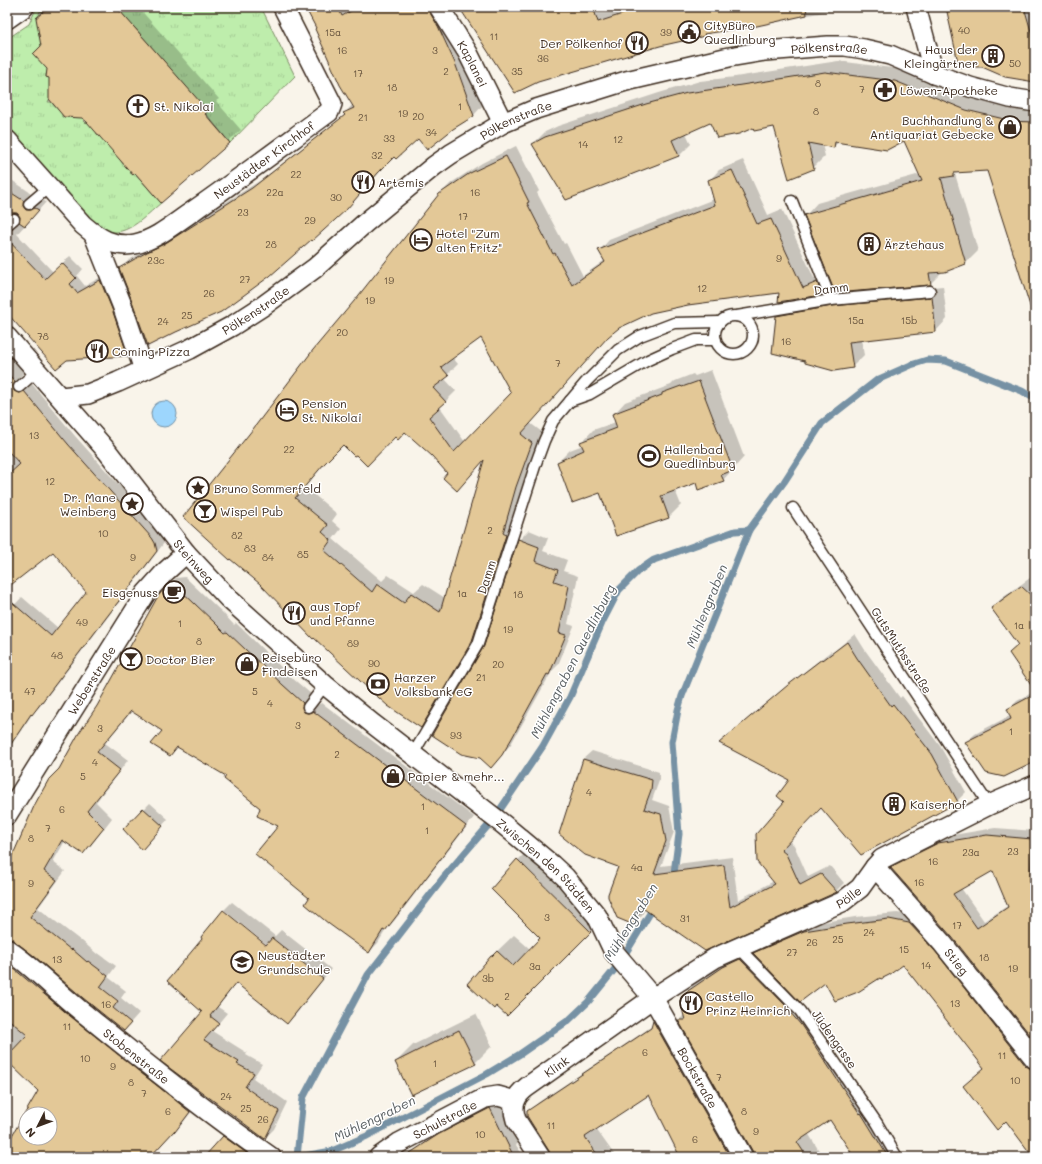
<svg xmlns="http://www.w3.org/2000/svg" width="1042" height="1164" viewBox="0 0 1042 1164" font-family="Mali,sans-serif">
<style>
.park{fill:url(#park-tufts);stroke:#7c8c65}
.water{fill:#9dd6fd;stroke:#7691a4}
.shadow{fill:#0003;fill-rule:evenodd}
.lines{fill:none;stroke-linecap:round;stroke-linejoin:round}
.stream{stroke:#7691a4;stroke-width:7}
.building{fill:#e3c897;stroke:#3b2a1e;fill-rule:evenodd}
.lane-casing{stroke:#3b2a1e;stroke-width:13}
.street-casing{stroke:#3b2a1e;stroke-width:22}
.lane{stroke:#fff;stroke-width:10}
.street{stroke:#fff;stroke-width:19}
.labels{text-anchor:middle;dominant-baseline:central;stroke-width:3;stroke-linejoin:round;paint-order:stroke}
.number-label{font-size:10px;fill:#65523c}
.poi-label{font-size:12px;fill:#3b2a1e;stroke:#fff;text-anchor:start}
.street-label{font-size:12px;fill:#3b2a1e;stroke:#fff}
.water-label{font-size:13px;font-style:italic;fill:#585e61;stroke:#fff}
</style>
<defs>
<pattern id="park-tufts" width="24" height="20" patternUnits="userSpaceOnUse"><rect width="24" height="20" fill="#beedac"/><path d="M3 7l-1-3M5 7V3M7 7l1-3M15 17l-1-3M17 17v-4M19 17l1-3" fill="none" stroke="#a4cb94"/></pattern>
</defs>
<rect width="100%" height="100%" fill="#f9f4ea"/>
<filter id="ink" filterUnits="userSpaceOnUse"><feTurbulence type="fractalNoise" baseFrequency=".025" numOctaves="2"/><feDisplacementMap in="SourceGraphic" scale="8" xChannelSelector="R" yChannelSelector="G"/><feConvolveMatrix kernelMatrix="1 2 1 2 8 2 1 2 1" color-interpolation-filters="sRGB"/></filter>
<g filter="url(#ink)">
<g class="park">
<path d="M37 7H49L43 12 40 11 39 14 42 15 39 33 52 74H46V77L52 78 51 100H49L48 102H51L62 114V117H63V115L86 117 83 120 86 123 89 120 99 131 96 133 99 136 101 133 123 159 121 161 123 164 126 162 133 170 130 173 133 175 135 173 161 203C145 216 124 241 101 229 97 227 94 224 91 222L7 128V39L29 24Z"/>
<path d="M112 7H261L295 76 230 143 136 29 134 27 131 30 121 18 123 11 120 10 118 15Z"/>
</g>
<circle class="water" cx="164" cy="414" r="13"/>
<g class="shadow">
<path d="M42 7H138L219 99 216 101 241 130 161 201 50 77 42 46 38 21Z"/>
<path d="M306 7H439L463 55 482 106 474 115 418 138 394 156 386 165 346 209 120 269 129 260 157 244 173 236 261 180 346 114 345 113 353 104Z"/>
<path d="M460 7H853L707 33 704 35Z"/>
<path d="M947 7H1035V81Z"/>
<path d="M838 61 907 70 1016 108V110H1035V273L988 170 956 172 955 174 978 251 966 263 942 272 930 284 832 283 822 294 780 292 688 304 651 312 619 328 611 333 530 423 542 432 527 475 482 630 431 716 421 726 261 583 356 300 440 194 451 183 482 163 516 146 539 191 537 193 564 244 566 243 583 276 605 260 599 251 609 240 714 199 709 181 719 170 743 160 768 215 782 209 814 278 828 272 806 215 817 203 920 174 905 140 839 142 834 146 822 145 825 156 813 168 774 126 753 127 710 121 686 133 691 144 679 156 567 199 533 144 545 132 558 126 659 93 700 81 735 77ZM481 337 512 393 465 442 440 407 456 391 444 378 458 364 452 357ZM405 431 433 456 448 473 486 458 445 598 423 584 414 592 388 575 382 581 333 539 341 529 332 521 337 514 305 487 332 455 343 444 395 436Z"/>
<path d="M7 177 31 193 30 197 34 203H39L43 200 46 202 17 234 53 272 70 256 83 269 77 276 85 286 108 273 135 348 127 356 67 359 7 311ZM13 212 20 214 21 222 20 223 12 224 8 219V214Z"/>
<path d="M943 286 947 319 936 331 861 339 864 355 852 367 777 316 789 305 844 295Z"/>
<path d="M7 352 24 372 20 377 21 383 28 386 32 384 75 436 159 530 164 543 40 706 33 713 7 751V613L22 597 58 628 87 592 53 550 7 577Z"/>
<path d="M711 370 744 457 723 480 697 482 675 490 681 505 669 517 617 535 600 491 558 462 570 450 583 445 582 442 593 430 616 422 614 414 625 402 671 385 675 381 693 374 695 376Z"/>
<path d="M529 530 548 538 543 551 567 560 563 571 578 576 568 624 574 626 558 665 552 671 511 744 500 757 485 647 519 540Z"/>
<path d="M185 577 223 613 234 625 236 623 291 677 311 694 310 697 313 703 317 705 322 703 474 817 394 921 387 928 378 943 369 952 310 897 279 826 262 808 228 776 179 746 170 755 163 731 132 711 105 743 128 760 96 802 112 818 92 844 83 853 65 841 53 862 65 871 38 908 81 941H82L97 954 98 953 116 966 108 977 126 991 121 998 139 1013 124 1030 35 955 14 939 7 937V866L60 769 167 588 181 586V584L169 585 176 578Z"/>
<path d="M1030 578 1035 582V689L1010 653 1018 644 992 608 1001 599Z"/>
<path d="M855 634 865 650 900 698 902 696 940 746 966 792 957 801 821 806 789 841 794 845 808 877 830 866 844 883 836 891 705 950 645 909 642 915 634 924 619 866 583 759 592 751 659 772V781L652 800 669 806 674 832 661 866 732 857 738 900 774 881 785 801 791 780 720 743 798 677 831 651 832 653Z"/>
<path d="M1035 691V761L966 742 975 734 1011 715 1008 710 1017 701Z"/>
<path d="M150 803 168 819 142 849 125 829Z"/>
<path d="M995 828 1035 831V1040L952 936 891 867 898 860 947 836ZM994 869 1009 905 984 921 961 888Z"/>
<path d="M535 843 607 914 507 1014 492 956 514 935 530 949 542 938 518 860Z"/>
<path d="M232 902 275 936 281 930 331 969 296 1014 287 1023 237 982 218 1007 227 1013 212 1031 247 1053 246 1055 262 1064 253 1078 287 1102 274 1129 265 1138 162 1061 204 1012 271 948 224 910Z"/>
<path d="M897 913 917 916 1035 1060V1157L1006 1119 964 1086 985 1067 903 963 826 981 795 998 810 1015 891 1136 901 1157H855L830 1119 808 1133 823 1157H755L754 1151 679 1020 684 1015 683 995 693 985 734 957 751 950 754 953 761 946 812 924 855 917Z"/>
<path d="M7 946 198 1103 184 1121 150 1157H7V1146L39 1091 7 1060ZM26 1114H50V1138H26Z"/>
<path d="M664 1012 748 1157H681L649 1094 596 1129 616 1157H552L528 1112 539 1102 654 1025V1022Z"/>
<path d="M476 1014 492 1046 475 1063 396 1062 413 1045Z"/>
<path d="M499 1100 520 1142 516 1145 524 1157H403L449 1126Z"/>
<path d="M229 1132 256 1157H206Z"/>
</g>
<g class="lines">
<g class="stream">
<path d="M671 879 674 873 679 834 672 742 678 710 682 696 749 530 784 482 822 423 877 380 911 365 927 360 946 361 1022 391 1035 399"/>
<path d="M297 1157 303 1098 368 975 444 877 493 820 543 746 570 697 602 623 619 590 638 571 654 560 735 531 749 530"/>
<path d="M298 1157 332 1151 367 1136 487 1074 520 1054 569 1020 588 1002 619 964 655 905"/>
</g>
</g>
<g class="building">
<path d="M49 7H111L119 10 208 111 205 114 230 143 161 203 135 173 133 175 87 122 82 118 64 117 49 99V78L46 77 47 69 33 54 41 46 36 18Z"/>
<path d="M305 7H338L342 16 358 7H428L430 13 438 26 455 63 474 116 453 129 427 150 418 139 396 159 394 157 378 173 347 209 312 241 311 240 270 276 221 312 176 332 148 346 132 301 119 268 147 252 164 244 252 188 345 115 343 113 354 108 340 85 315 29 316 28Z"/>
<path d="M459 7H593L598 22 644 7H806L807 15 757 26 704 34 705 36 660 46 538 82 515 93Z"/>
<path d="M946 7H1024L1035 45V82L1005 77 982 67H959Z"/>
<path d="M825 72 895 81 966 110 1004 119V121L1035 122V308L1031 309 987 171 954 173V176L941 178 966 264 945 272 929 273 931 285 835 293 804 215 922 181 904 141 887 150 835 142 834 148 808 143 814 169 789 179 774 127 754 131 753 128 739 134 717 138 710 123 672 140 679 156 566 200 532 144 545 137 646 104 687 93 722 88Z"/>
<path d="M506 156 529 202 527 203 553 254 555 253 572 285 605 262 598 250 715 205 708 180 732 170 757 224 771 219 803 288 817 282 822 295 778 302 779 293 688 305 651 313 619 328 608 337 521 434 532 443 516 487 503 533 506 535 472 641 421 728 388 706 360 681 314 638 313 639 260 584 230 559V560L183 517 253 429 313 350 355 300 439 194 470 173ZM481 338 511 393 454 452 429 417 446 402 433 388 449 376 441 367ZM405 432 432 456 447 473 443 478 457 491 484 460 440 612 411 593 404 603 377 584 372 592 324 550 331 540 322 532 328 525 295 498 324 464 343 445 354 456 356 455 367 466 395 437 398 440Z"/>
<path d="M7 190 24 201 23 206 26 210H31L35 208 39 210 25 226 19 222 20 217 17 213H12L8 215 7 214Z"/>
<path d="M7 239 45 279 62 263 76 278 70 284 77 293 100 280 112 309 128 356 67 360 56 369 7 313Z"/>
<path d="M932 297 936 332 849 342 853 368 834 371 805 363V361L772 353 776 316 832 306Z"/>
<path d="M7 372 15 382 13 385 14 391 20 393 24 391 68 444 152 538 155 543 157 551 32 715 31 714 7 750V598L51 636 86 592 53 552 7 588V476L20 464 7 450Z"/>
<path d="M699 381 733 470 721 475 724 481 698 490 696 483 661 496 669 518 616 536 600 493 572 503 557 462 584 450 580 442 617 428 612 414 662 395V393L681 386 682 387Z"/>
<path d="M518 539 539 547 535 561 558 570 554 581 569 586 559 633 566 635 549 675 547 674 512 738 502 755 491 768 480 758 461 754 432 735 484 646Z"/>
<path d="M176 586 214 622 225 633 227 632 283 685 303 703 302 707 304 712 308 713 313 711 466 826 385 931 383 930 369 953 329 924 305 904 309 898 255 854 278 826 257 816 260 808 224 779 226 776 177 747 170 756 151 744 162 731 131 711 97 752 120 770 87 811 104 828 83 854 62 840 44 871 57 880 30 917 71 950 72 949 87 962 88 961 108 976 100 987 118 1001 113 1008 131 1023 124 1031 83 998 34 956 13 940 7 938V864L15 850 35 804 49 779 59 769 79 733 97 706 158 596 166 587Z"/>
<path d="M1021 586 1035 599V691L1009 653 1018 645 991 608Z"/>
<path d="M847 642 857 658 891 706 893 704 932 754 958 802 861 855 821 808 781 850 786 854 800 885 821 874 837 892 705 951 641 907 634 925 617 918 608 897V894L618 867 585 855 559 834 583 759 652 780 651 790 644 809 661 814 666 841 654 874 724 865 730 907 775 884 757 862 756 834 784 802 777 796 789 780 719 743 788 685 822 659 823 660Z"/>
<path d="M1035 694V762L1004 777 986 773 965 742 1011 719 1007 709Z"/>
<path d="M143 808 163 826 142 850 123 829Z"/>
<path d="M987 835 1032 839 1030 881H1035V1041L952 937 890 867 938 843ZM993 871 1008 907 977 928 953 894Z"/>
<path d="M517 859 591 932 507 1016 496 1006 494 1009 467 984 491 956H492L497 951 513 966 540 938 491 889Z"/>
<path d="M223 910 266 945 272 938 323 979 287 1024 236 983 210 1016 219 1023 204 1040 239 1062 237 1064 254 1073 245 1087 279 1111 265 1139 160 1061 202 1012 167 981 202 939 201 937Z"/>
<path d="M889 919 909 923 935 951 1026 1066 1031 1069 1035 1070V1157H1033L1006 1121 997 1130 963 1086 984 1068 903 965 889 975 881 979 880 978 858 992 835 1001 825 983 800 1002 753 953 804 931 847 924Z"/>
<path d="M740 959 790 1010 789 1011 801 1025 860 1114 861 1113 888 1157H854L830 1120 797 1142 807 1157H754L753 1152 678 1020H685L680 1001 682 995 723 967Z"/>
<path d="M7 963 69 1015 190 1112 175 1132 174 1131 150 1157H7V1144L38 1091 7 1061V1056L27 1035 7 1018ZM26 1114H50V1138H26Z"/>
<path d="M653 1021 730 1157H680L649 1095 585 1137 599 1157H551L549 1151 527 1116V1111L651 1028Z"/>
<path d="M459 1030 476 1064 411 1095 395 1062Z"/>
<path d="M490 1108 514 1157H404L439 1134Z"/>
<path d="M223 1136 241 1149 252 1157H204Z"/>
</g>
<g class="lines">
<g class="lane-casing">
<g id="lane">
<path d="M792 201 831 300"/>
<path d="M29 204 49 187"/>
<path d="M7 225 14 219"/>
<path d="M737 316 831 300 930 291"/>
<circle cx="734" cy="335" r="19"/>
<path d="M19 387 37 371"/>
<path d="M570 401 590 394 648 360 672 349 696 340H716"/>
<path d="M793 508 989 805"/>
<path d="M308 707 325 685"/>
<path d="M413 754 478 644 536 463 544 441 553 421 586 382 618 350 640 336 674 323 720 322"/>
<path d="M738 947 800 1011 877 1123 897 1157"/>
</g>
</g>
<g class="street-casing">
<g id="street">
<path id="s1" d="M439 7 468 53 503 123"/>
<path d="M916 7 934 74"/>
<path d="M7 19 24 7"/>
<path id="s2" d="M7 140 83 225C98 238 114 248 135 244 156 240 175 223 193 211 239 179 284 145 329 112L332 104 283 7"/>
<path d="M94 235 122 305 144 370"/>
<path id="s3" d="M7 337 107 451 186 553 229 599 325 685 373 724 504 825 552 865 565 877 597 916 614 952 653 998 743 1157"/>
<path id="s4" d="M61 397 88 394 118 382 190 349 232 326 263 306 315 268 365 223 434 166 451 154 503 123 536 109 626 81 729 57 765 51 828 46H845L864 49 890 55 934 74 970 87 1010 98 1035 102"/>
<path id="s5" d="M7 815 146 593 164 573 186 553"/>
<path id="s6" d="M875 867 943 944 1035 1059"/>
<path id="s7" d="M7 949C35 968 59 994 86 1015 146 1064 207 1113 271 1157"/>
<path id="s8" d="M379 1157 399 1143 485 1098 498 1096 515 1101"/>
<path id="s9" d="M540 1157 516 1120C511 1105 515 1096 527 1087L653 998 715 958 842 902 860 888 875 867 882 859 989 805 1035 785"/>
</g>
</g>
<use href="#lane" class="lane"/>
<use href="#street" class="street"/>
</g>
</g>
<defs>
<g id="civic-ring" transform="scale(1.15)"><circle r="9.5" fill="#fff" stroke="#3b2a1e" stroke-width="1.5"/><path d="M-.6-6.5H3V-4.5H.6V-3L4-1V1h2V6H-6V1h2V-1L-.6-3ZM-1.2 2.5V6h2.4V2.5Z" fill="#3b2a1e"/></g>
<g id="restaurant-ring" transform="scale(1.15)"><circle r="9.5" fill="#fff" stroke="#3b2a1e" stroke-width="1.5"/><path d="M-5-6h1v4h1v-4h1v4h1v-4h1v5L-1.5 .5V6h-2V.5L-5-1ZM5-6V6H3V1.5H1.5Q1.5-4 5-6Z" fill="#3b2a1e"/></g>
<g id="building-ring" transform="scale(1.15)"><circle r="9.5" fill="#fff" stroke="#3b2a1e" stroke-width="1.5"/><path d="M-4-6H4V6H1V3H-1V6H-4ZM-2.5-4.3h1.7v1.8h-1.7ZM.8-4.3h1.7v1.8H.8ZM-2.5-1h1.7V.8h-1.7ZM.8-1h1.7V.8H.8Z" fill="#3b2a1e"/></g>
<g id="pharmacy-ring" transform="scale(1.15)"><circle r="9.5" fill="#fff" stroke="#3b2a1e" stroke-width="1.5"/><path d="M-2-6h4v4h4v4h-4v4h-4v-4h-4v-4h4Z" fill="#3b2a1e"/></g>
<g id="church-ring" transform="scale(1.15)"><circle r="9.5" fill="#fff" stroke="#3b2a1e" stroke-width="1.5"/><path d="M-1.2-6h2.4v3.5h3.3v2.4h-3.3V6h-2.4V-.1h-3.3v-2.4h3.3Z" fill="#3b2a1e"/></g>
<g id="shop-ring" transform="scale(1.15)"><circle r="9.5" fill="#fff" stroke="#3b2a1e" stroke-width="1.5"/><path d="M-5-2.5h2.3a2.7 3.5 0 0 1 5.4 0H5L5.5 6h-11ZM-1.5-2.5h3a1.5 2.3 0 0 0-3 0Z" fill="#3b2a1e"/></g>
<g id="hotel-ring" transform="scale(1.15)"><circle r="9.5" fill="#fff" stroke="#3b2a1e" stroke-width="1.5"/><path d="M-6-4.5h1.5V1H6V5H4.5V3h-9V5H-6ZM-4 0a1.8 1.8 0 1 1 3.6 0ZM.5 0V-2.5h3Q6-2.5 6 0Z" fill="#3b2a1e"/></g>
<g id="stadium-ring" transform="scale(1.15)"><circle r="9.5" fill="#fff" stroke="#3b2a1e" stroke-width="1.5"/><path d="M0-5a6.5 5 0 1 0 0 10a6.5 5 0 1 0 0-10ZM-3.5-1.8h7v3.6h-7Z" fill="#3b2a1e"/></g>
<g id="sight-ring" transform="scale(1.15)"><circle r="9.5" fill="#fff" stroke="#3b2a1e" stroke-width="1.5"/><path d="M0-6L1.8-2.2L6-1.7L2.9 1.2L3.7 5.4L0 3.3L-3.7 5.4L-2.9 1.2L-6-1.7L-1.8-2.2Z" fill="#3b2a1e"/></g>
<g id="bar-ring" transform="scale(1.15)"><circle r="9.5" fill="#fff" stroke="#3b2a1e" stroke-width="1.5"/><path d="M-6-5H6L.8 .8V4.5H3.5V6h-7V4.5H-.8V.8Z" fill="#3b2a1e"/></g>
<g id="cafe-ring" transform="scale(1.15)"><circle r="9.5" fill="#fff" stroke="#3b2a1e" stroke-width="1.5"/><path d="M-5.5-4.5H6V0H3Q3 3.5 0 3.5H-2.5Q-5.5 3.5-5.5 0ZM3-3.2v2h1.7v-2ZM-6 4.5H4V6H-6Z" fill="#3b2a1e"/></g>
<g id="bank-ring" transform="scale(1.15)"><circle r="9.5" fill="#fff" stroke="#3b2a1e" stroke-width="1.5"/><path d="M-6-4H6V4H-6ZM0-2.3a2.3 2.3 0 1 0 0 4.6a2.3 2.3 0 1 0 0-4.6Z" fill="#3b2a1e"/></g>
<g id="school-ring" transform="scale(1.15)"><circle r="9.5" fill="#fff" stroke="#3b2a1e" stroke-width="1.5"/><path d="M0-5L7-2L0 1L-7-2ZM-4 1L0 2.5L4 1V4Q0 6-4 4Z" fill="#3b2a1e"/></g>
</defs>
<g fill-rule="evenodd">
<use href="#civic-ring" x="689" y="32"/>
<use href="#restaurant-ring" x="637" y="43"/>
<use href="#building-ring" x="993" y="56"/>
<use href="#pharmacy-ring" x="885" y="90"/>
<use href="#church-ring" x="138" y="106"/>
<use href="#shop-ring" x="1010" y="127"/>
<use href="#restaurant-ring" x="363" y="182"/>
<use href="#hotel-ring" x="421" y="240"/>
<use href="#building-ring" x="869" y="244"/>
<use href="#restaurant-ring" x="97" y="351"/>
<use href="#hotel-ring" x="287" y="410"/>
<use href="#stadium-ring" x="649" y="456"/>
<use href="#sight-ring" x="198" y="488"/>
<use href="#sight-ring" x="132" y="504"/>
<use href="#bar-ring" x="205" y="511"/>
<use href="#cafe-ring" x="174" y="592"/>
<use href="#restaurant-ring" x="294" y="613"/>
<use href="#bar-ring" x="131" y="659"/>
<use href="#shop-ring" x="247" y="664"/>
<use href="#bank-ring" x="378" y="684"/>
<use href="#shop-ring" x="393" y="776"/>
<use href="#building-ring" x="894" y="804"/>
<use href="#school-ring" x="242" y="962"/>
<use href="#restaurant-ring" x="691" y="1003"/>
</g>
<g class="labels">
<g class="number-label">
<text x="964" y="30">40</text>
<text x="333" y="32">15a</text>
<text x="666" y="32">39</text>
<text x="494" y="36">11</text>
<text x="342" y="50">16</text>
<text x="435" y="50">3</text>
<text x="543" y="58">36</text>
<text x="1015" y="63">50</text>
<text x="446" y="71">2</text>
<text x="517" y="71">35</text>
<text x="358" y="73">17</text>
<text x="818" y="83">8</text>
<text x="392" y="87">18</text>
<text x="862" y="89">7</text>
<text x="460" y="106">1</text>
<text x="816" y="111">8</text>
<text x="403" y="113">19</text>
<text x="418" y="116">20</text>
<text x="363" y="117">21</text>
<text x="431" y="132">34</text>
<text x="389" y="138">33</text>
<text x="618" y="139">12</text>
<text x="583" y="144">14</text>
<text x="377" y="155">32</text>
<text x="296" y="174">22</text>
<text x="275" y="192">22a</text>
<text x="475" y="192">16</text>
<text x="336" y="197">30</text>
<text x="243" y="212">23</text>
<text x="463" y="216">17</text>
<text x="310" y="220">29</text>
<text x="271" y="244">28</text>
<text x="779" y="258">9</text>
<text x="156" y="260">23c</text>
<text x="245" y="279">27</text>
<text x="389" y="280">19</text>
<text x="702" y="288">12</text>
<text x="209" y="293">26</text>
<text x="370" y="300">19</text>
<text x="187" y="315">25</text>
<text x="856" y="320">15a</text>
<text x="909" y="320">15b</text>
<text x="163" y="321">24</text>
<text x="342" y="332">20</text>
<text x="43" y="336">78</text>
<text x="786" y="341">16</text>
<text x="558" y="363">7</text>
<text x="34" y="435">13</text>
<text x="289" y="449">22</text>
<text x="50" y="481">12</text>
<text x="490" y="530">2</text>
<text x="103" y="533">10</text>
<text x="237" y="535">82</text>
<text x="250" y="548">83</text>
<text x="303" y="554">85</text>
<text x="133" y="557">9</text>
<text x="268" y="557">84</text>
<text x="462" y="593">1a</text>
<text x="518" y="594">18</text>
<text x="82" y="622">49</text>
<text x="180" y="623">1</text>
<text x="1019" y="625">1a</text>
<text x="508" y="629">19</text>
<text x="199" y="641">8</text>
<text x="353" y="643">89</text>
<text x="57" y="655">48</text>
<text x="374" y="663">90</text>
<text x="498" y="664">20</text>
<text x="481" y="677">21</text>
<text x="30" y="691">47</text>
<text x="255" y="691">5</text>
<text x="270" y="703">4</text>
<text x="298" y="725">3</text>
<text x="100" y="728">3</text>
<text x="1011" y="731">1</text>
<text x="456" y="735">93</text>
<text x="337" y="754">2</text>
<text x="95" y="762">4</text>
<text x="83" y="776">5</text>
<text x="589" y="792">4</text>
<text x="423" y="806">1</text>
<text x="62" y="809">6</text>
<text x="48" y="828">7</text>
<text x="427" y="830">1</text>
<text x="31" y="838">8</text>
<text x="1013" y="851">23</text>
<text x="971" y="852">23a</text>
<text x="933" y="861">16</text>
<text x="637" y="867">4a</text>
<text x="919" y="882">16</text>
<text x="31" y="883">9</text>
<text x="547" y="917">3</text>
<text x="685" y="918">31</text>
<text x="957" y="925">17</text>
<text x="869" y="932">24</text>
<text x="838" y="939">25</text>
<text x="812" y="942">26</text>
<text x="904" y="949">15</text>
<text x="792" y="952">27</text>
<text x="984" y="957">18</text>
<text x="57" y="959">13</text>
<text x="926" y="965">14</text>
<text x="535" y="966">3a</text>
<text x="1013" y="968">19</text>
<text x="488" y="978">3b</text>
<text x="507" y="996">2</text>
<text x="955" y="1003">13</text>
<text x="106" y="1004">16</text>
<text x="67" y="1026">11</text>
<text x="645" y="1052">6</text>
<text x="1002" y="1055">11</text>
<text x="85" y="1058">10</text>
<text x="435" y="1063">1</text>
<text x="113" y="1066">9</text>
<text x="719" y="1077">7</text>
<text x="1015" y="1080">10</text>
<text x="131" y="1082">8</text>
<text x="144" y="1093">7</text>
<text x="226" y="1096">24</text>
<text x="246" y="1108">25</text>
<text x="168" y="1111">6</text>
<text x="744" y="1111">8</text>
<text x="263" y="1119">26</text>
<text x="551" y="1125">11</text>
<text x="756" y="1131">9</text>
<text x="480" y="1134">10</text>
<text x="695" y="1139">6</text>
</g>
<g class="poi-label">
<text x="704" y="25">CityBüro<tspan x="704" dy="14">Quedlinburg</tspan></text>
<text x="622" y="43" text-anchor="end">Der Pölkenhof</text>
<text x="978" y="49" text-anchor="end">Haus der<tspan x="978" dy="14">Kleingärtner</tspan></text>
<text x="900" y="90">Löwen-Apotheke</text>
<text x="154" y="106">St. Nikolai</text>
<text x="994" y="120" text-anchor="end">Buchhandlung &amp;<tspan x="994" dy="14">Antiquariat Gebecke</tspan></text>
<text x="378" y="182">Artemis</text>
<text x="436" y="233">Hotel "Zum<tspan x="436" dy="14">alten Fritz"</tspan></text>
<text x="884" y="244">Ärztehaus</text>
<text x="112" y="351">Coming Pizza</text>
<text x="302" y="403">Pension<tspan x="302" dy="14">St. Nikolai</tspan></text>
<text x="664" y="449">Hallenbad<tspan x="664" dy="14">Quedlinburg</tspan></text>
<text x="214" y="488">Bruno Sommerfeld</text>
<text x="116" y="497" text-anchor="end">Dr. Mane<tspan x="116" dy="14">Weinberg</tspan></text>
<text x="220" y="511">Wispel Pub</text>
<text x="158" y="592" text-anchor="end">Eisgenuss</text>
<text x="310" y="606">aus Topf<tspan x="310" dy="14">und Pfanne</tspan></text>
<text x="262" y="657">Reisebüro<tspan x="262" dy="14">Findeisen</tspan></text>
<text x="146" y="659">Doctor Bier</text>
<text x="394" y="677">Harzer<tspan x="394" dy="14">Volksbank eG</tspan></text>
<text x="408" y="776">Papier &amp; mehr…</text>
<text x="910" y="804">Kaiserhof</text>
<text x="258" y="955">Neustädter<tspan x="258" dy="14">Grundschule</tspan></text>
<text x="706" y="996">Castello<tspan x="706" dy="14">Prinz Heinrich</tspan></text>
</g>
<g class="street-label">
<text stroke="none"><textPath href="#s4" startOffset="863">Pölkenstraße</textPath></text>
<text stroke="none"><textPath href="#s1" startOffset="66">Kaplanei</textPath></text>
<text stroke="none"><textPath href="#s4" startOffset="539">Pölkenstraße</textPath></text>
<text stroke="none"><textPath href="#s2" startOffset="326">Neustädter Kirchhof</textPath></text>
<text transform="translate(831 288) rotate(-7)">Damm</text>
<text stroke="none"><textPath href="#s4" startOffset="215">Pölkenstraße</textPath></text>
<text stroke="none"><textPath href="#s3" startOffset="292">Steinweg</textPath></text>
<text transform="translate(486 577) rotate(-72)">Damm</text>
<text transform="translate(902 650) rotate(57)">GutsMuthsstraße</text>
<text stroke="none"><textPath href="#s5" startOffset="159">Weberstraße</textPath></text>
<text stroke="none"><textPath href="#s3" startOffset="758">Zwischen den Städten</textPath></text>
<text stroke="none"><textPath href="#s9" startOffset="457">Pölle</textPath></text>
<text stroke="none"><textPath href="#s6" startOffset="125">Stieg</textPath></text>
<text transform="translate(835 1039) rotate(55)">Jüdengasse</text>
<text stroke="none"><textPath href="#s7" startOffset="168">Stobenstraße</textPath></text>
<text stroke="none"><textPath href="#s9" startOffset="118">Klink</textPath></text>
<text stroke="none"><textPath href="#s3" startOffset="1022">Bockstraße</textPath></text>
<text stroke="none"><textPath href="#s8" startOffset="76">Schulstraße</textPath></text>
</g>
<g class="water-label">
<text transform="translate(706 606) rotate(-68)">Mühlengraben</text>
<text transform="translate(572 661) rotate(-63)">Mühlengraben Quedlinburg</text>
<text transform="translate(630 922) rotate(-58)">Mühlengraben</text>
<text transform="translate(374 1118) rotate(-26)">Mühlengraben</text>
</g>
</g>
<rect width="1042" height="1164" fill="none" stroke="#fff" stroke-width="24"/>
<rect x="12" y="12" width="1018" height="1140" fill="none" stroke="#3b2a1e" stroke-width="1.5" filter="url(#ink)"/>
<g transform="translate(38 1126) rotate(228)"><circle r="19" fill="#ffffff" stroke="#b1aaa5"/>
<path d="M0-3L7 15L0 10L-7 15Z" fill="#3b2a1e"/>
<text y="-6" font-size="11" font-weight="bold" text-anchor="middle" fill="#3b2a1e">N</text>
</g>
</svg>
